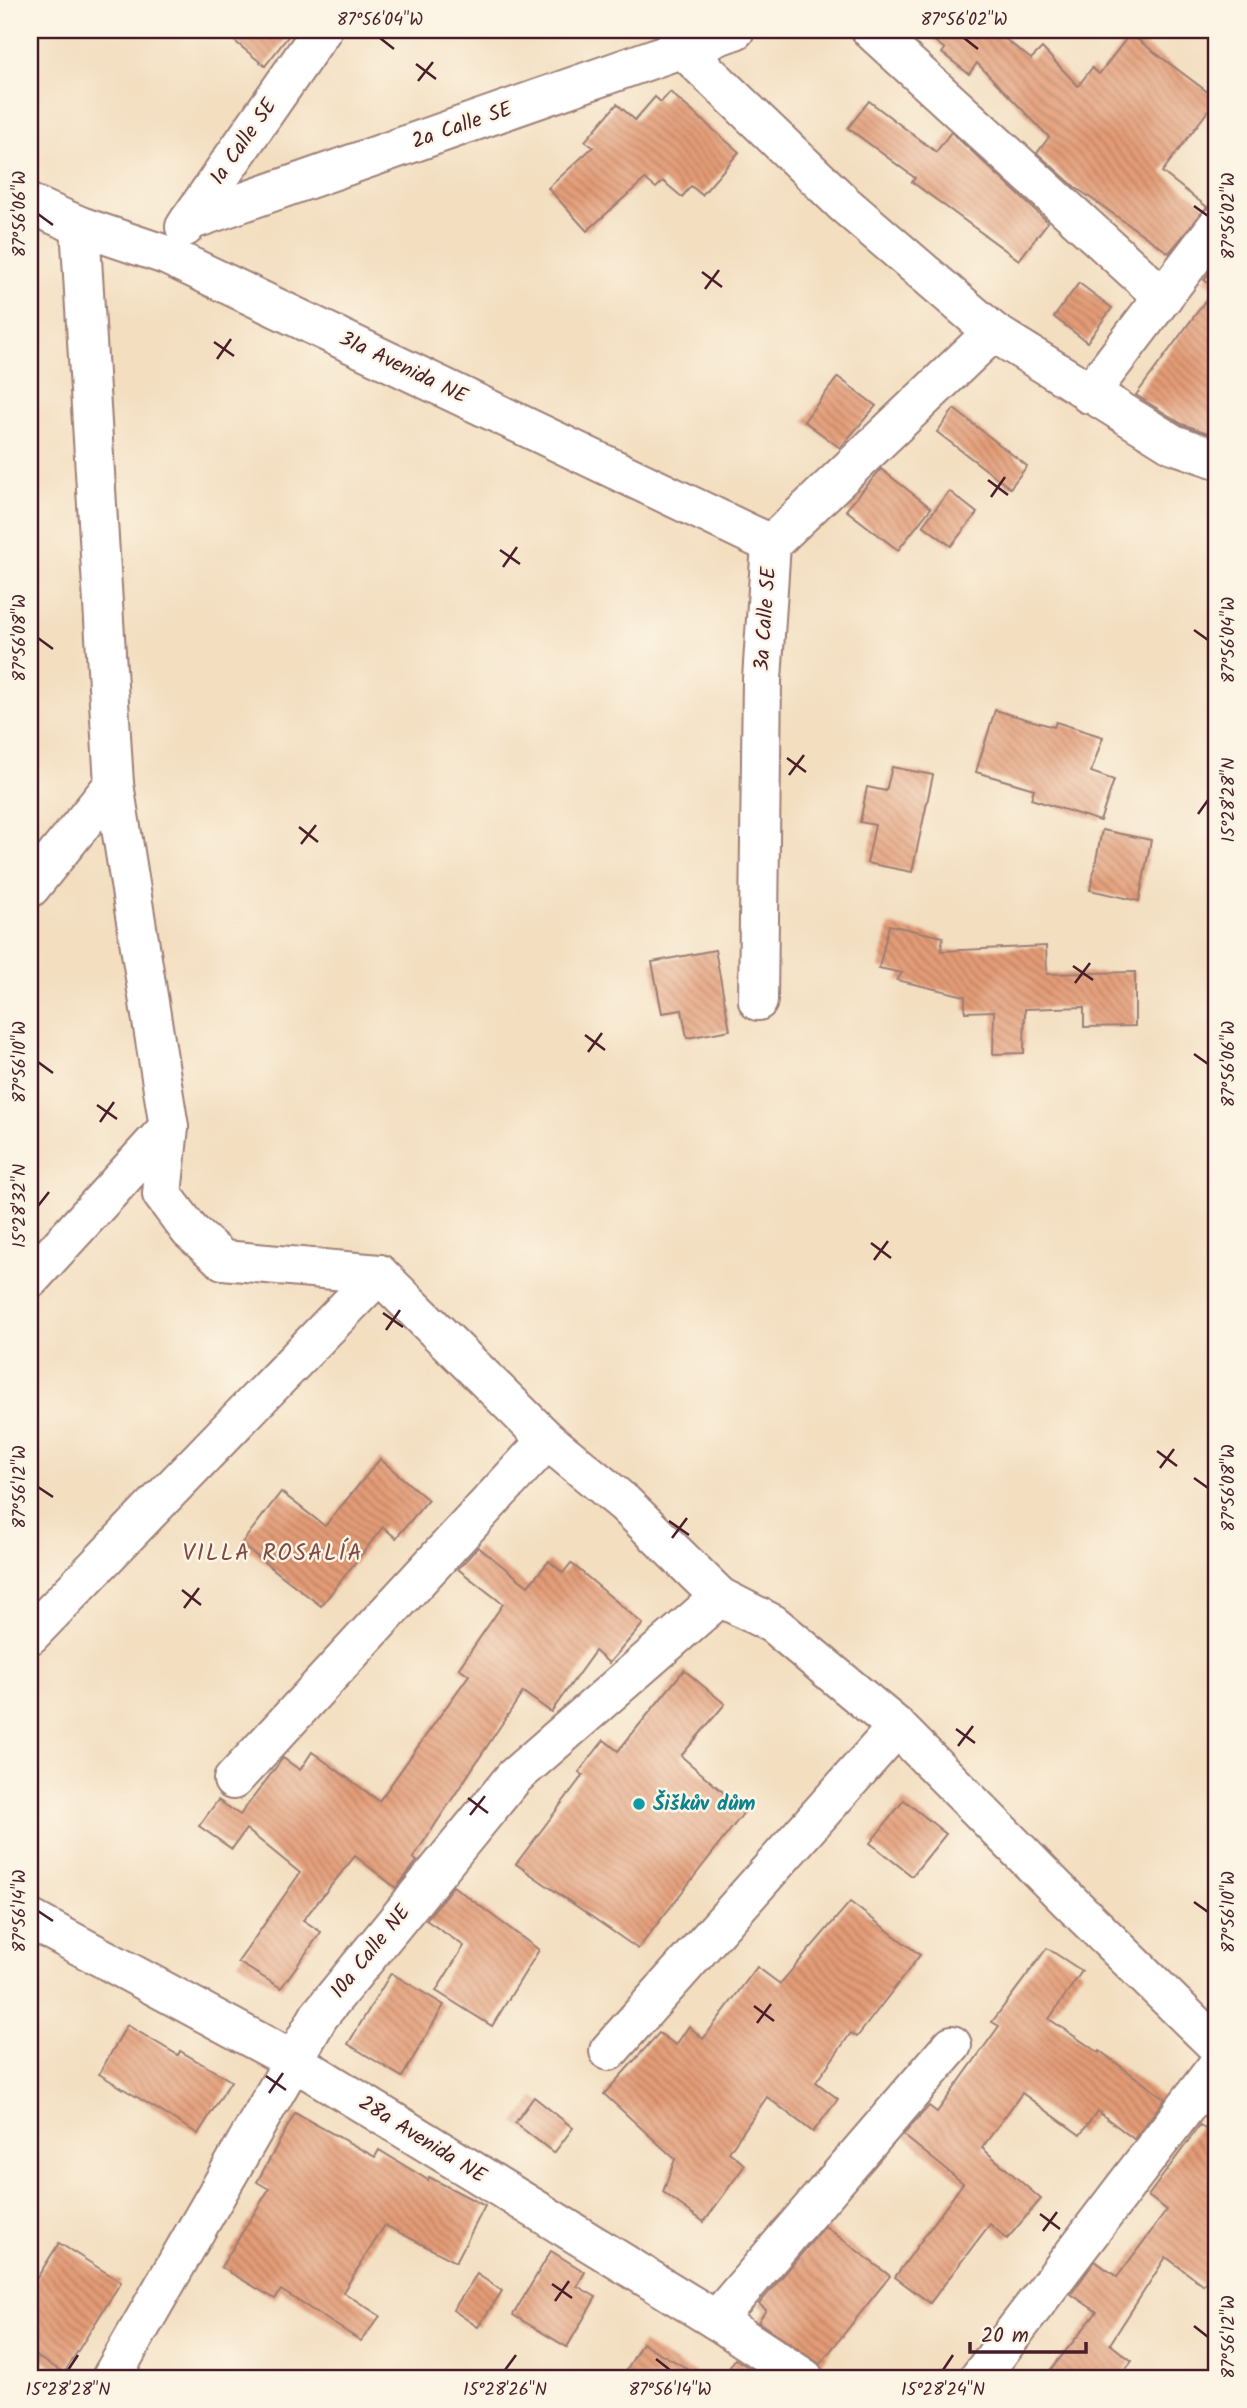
<svg xmlns="http://www.w3.org/2000/svg" width="1247" height="2408" viewBox="0 0 1247 2408" font-family="Kalam,sans-serif">
<style>
.building{fill:url(#building-back-hatch)}
.lines{fill:none;stroke-linecap:round;stroke-linejoin:round}
.minor-casing{stroke:#9e7e76;stroke-width:42}
.minor{stroke:#fff;stroke-width:38}
.ticks{fill:none;stroke:#4a1f2b;stroke-width:2.5}
.culture-dot{fill:#0f9aa8;stroke:#fcf5e5;stroke-width:2.5}
.labels{text-anchor:middle;dominant-baseline:central;stroke-width:5;stroke-linejoin:round;paint-order:stroke}
.street-label{font-size:21px;fill:#4a1f2b;stroke:#fcf5e5}
.culture-label{font-size:21px;font-weight:bold;fill:#0d838f;stroke:#fcf5e5;text-anchor:start}
.neighbourhood-label{font-size:23px;letter-spacing:2px;fill:#804a45;stroke:#fcf5e5}
.neatline{fill:none;stroke:#4a1f2b;stroke-width:2.5}
.ticks-label{font-size:18px;text-anchor:middle;fill:#4a1f2b}
</style>
<defs>
<pattern id="building-back-hatch" width="6" height="6" patternUnits="userSpaceOnUse" patternTransform="scale(1.75)"><rect width="6" height="6" fill="#e39b76"/><path d="M-1 5l2 2M0 0l6 6M5-1l2 2" fill="none" stroke="#ba7e61"/></pattern>
</defs>
<rect width="100%" height="100%" fill="#fcf5e5"/>
<filter id="ink" filterUnits="userSpaceOnUse"><feTurbulence type="fractalNoise" baseFrequency=".0143" numOctaves="2"/><feDisplacementMap in="SourceGraphic" scale="14" xChannelSelector="R" yChannelSelector="G"/><feConvolveMatrix kernelMatrix="1 2 1 2 8 2 1 2 1" color-interpolation-filters="sRGB"/></filter>
<filter id="wash" filterUnits="userSpaceOnUse"><feTurbulence type="fractalNoise" baseFrequency=".00686" numOctaves="4" result="noise"/><feDisplacementMap in="SourceGraphic" scale="28" xChannelSelector="R" yChannelSelector="G"/><feGaussianBlur stdDeviation="1.57" result="paint"/><feColorMatrix in="noise" values="0 0 0 0 0 0 0 0 0 0 0 0 0 0 0 0 0 1.4 0 .05"/><feComposite in="paint" operator="in"/></filter>
<g filter="url(#wash)">
<rect width="100%" height="100%" fill="#f3dec0"/>
<g id="blocks">
<g class="building">
<path d="M221 30H293L265 66Z"/>
<path d="M920 30H1003L1000 35 1031 59 1042 48 1078 86 1092 68 1099 74 1130 34 1217 99 1162 172 1207 207 1169 253 1075 187 1037 153 1049 137 977 63 969 74 942 53 945 49Z"/>
<path d="M670 92 739 152 702 195 691 186 682 197 663 181 656 188 645 179 587 231 548 188 593 147 585 141 617 104 635 120 655 97 661 102Z"/>
<path d="M869 101 936 152 951 132 1048 222 1019 260 912 182 915 178 848 128Z"/>
<path d="M1217 262V436L1182 424 1136 395 1215 288 1204 280Z"/>
<path d="M1079 283 1112 308 1087 342 1054 317Z"/>
<path d="M838 377 876 406 840 448 804 421Z"/>
<path d="M954 409 1027 466 1010 488 937 432Z"/>
<path d="M881 469 931 508 898 550 846 510Z"/>
<path d="M949 491 977 513 951 546 923 525Z"/>
<path d="M995 710 1054 727 1056 722 1103 737 1091 772 1114 780 1100 821 1031 799 1034 789 976 772Z"/>
<path d="M892 767 933 775 912 872 867 863 875 825 860 822 867 787 886 791Z"/>
<path d="M1102 830 1151 840 1139 901 1090 890Z"/>
<path d="M889 925 943 937 941 951 1046 946 1047 974 1135 972V1026L1084 1027V1007L1025 1009 1024 1053 993 1054 994 1011 965 1012V996L897 980 902 973 879 968Z"/>
<path d="M715 950 730 1030 687 1038 682 1010 662 1013 652 962Z"/>
<path d="M380 1459 428 1500 396 1538 383 1527 321 1606 241 1544 281 1492 325 1526Z"/>
<path d="M478 1547 528 1586 549 1561 563 1573 571 1563 643 1624 609 1663 595 1651 551 1712 523 1692 413 1858 417 1861 396 1888 355 1856 303 1920 321 1932 281 1988 238 1962 300 1873 246 1829 232 1849 199 1826 218 1800 240 1815 283 1758 300 1770 312 1752 379 1801 469 1675 459 1668 503 1604 458 1569Z"/>
<path d="M684 1670 725 1704 681 1756 745 1811 638 1949 516 1864 583 1775 579 1772 604 1740 618 1751Z"/>
<path d="M904 1800 946 1834 912 1876 870 1843Z"/>
<path d="M453 1886 539 1950 492 2026 436 1991 464 1946 426 1920Z"/>
<path d="M850 1902 920 1955 857 2037 851 2033 816 2082 838 2099 813 2132 767 2097 729 2152 745 2165 704 2222 663 2192 675 2159 604 2094 659 2033 676 2045 689 2026 703 2039 757 1967 780 1984Z"/>
<path d="M1047 1948 1082 1971 1049 2019 1099 2053 1100 2051 1165 2099 1134 2139 1097 2111 1080 2135 1022 2093 982 2148 1041 2199 1007 2239 990 2224 930 2303 895 2277 963 2183 903 2135 929 2106 937 2112 999 2026 992 2022Z"/>
<path d="M391 1973 444 2005 402 2077 348 2044Z"/>
<path d="M127 2025 178 2055 180 2051 231 2081 198 2134 99 2074Z"/>
<path d="M534 2097 573 2128 554 2153 515 2123Z"/>
<path d="M295 2113 375 2157 379 2150 428 2180 429 2177 485 2206 456 2262 385 2225 343 2292 380 2316 361 2341 281 2290 275 2299 221 2267 269 2189 257 2182Z"/>
<path d="M1200 2125 1217 2138V2267L1203 2285 1166 2257 1110 2344 1132 2361 1119 2378H1044L1097 2312 1071 2294 1095 2261 1117 2277 1167 2210 1148 2196Z"/>
<path d="M825 2226 890 2276 820 2364 758 2322 766 2310 759 2304Z"/>
<path d="M59 2243 121 2282 64 2373 30 2352V2289Z"/>
<path d="M551 2251 585 2272 577 2286 596 2297 567 2347 513 2315Z"/>
<path d="M477 2274 502 2291 478 2327 453 2310Z"/>
<path d="M642 2343 704 2378H622Z"/>
<path d="M735 2359 765 2378H723Z"/>
</g>
</g>
</g>
<g filter="url(#ink)">
<use href="#blocks" fill-opacity="0" stroke="#9e7e76" stroke-width="2"/>
<g class="lines">
<g class="minor-casing">
<g id="minor">
<path d="M871 30 1163 297"/>
<path d="M682 48 844 204 993 332 1173 444 1217 459"/>
<path d="M30 204 80 226 166 255 771 544"/>
<path d="M189 221 735 30"/>
<path d="M80 226 114 784 169 1127 162 1194 190 1231 223 1260 379 1274 547 1440 624 1503 720 1597 773 1624 897 1727 1068 1900 1217 2046"/>
<path d="M185 227 322 30"/>
<path d="M1089 394 1217 226"/>
<path d="M30 888 114 784"/>
<path d="M758 1001 762 679 771 544 993 332"/>
<path d="M30 1279 169 1127"/>
<path d="M30 1635 379 1274"/>
<path d="M233 1780 547 1440"/>
<path d="M30 1919 294 2061 716 2320 804 2378"/>
<path d="M609 2051 897 1727"/>
<path d="M716 2320 952 2045"/>
<path d="M111 2378 319 2016 514 1777 720 1597"/>
<path d="M979 2378 1217 2066"/>
</g>
</g>
<use href="#minor" class="minor"/>
</g>
</g>
<path class="ticks" d="M380 38 394 49M964 38 978 49M416 64 436 79M418 81 433 62M1194 206 1208 216M38 214 53 225M702 272 722 287M705 289 719 270M214 342 234 356M217 359 231 339M988 480 1008 495M991 497 1005 477M500 550 520 564M503 567 517 547M1194 630 1208 640M38 638 53 649M787 758 806 772M789 775 804 755M1198 814 1208 800M299 827 318 842M301 844 316 825M1073 966 1093 980M1075 983 1090 963M585 1035 605 1050M588 1052 602 1033M1194 1054 1208 1064M38 1062 53 1073M97 1105 117 1119M100 1122 114 1102M38 1206 49 1192M871 1243 891 1258M874 1260 888 1241M383 1313 403 1327M386 1330 400 1310M1157 1451 1177 1466M1160 1468 1174 1449M1194 1478 1208 1488M38 1487 53 1497M669 1521 689 1535M672 1538 687 1518M182 1590 201 1605M184 1608 199 1588M956 1729 975 1743M958 1746 973 1726M468 1798 488 1813M470 1815 485 1796M1194 1902 1208 1912M38 1911 53 1921M754 2006 774 2021M757 2023 771 2004M266 2076 286 2090M269 2093 283 2073M1040 2214 1060 2229M1043 2231 1057 2212M552 2284 572 2298M555 2301 569 2281M1194 2326 1208 2337M656 2359 670 2370M68 2370 78 2355M505 2370 516 2355M943 2370 953 2355"/>
<circle class="culture-dot" cx="639" cy="1804" r="7"/>
<g class="labels">
<g class="street-label">
<text transform="translate(462 126) rotate(-19)">2a Calle SE</text>
<text transform="translate(244 142) rotate(-55)">1a Calle SE</text>
<text transform="translate(403 368) rotate(26)">31a Avenida NE</text>
<text transform="translate(766 619) rotate(-86)">3a Calle SE</text>
<text transform="translate(371 1952) rotate(-51)">10a Calle NE</text>
<text transform="translate(422 2140) rotate(32)">28a Avenida NE</text>
</g>
<g class="culture-label">
<text x="653" y="1804">Šiškův dům</text>
</g>
<g class="neighbourhood-label">
<text x="273" y="1554">VILLA ROSALÍA</text>
</g>
</g>
<rect width="1247" height="2408" fill="none" stroke="#fcf5e5" stroke-width="77"/>
<path d="M970 2342v10h116v-10" fill="none" stroke="#4a1f2b" stroke-width="3.5"/>
<text x="981" y="2342" font-size="21" fill="#4a1f2b" stroke="#fcf5e5" stroke-width="5" paint-order="stroke">20 m</text>
<rect x="38" y="38" width="1170" height="2332" class="neatline"/>
<g class="ticks-label">
<text x="380" y="25">87°56'04"W</text>
<text x="964" y="25">87°56'02"W</text>
<text transform="translate(19 214) rotate(-90)" y="6">87°56'06"W</text>
<text transform="translate(1228 216) rotate(-90)" y="6">87°56'02"W</text>
<text transform="translate(19 638) rotate(-90)" y="6">87°56'08"W</text>
<text transform="translate(1228 640) rotate(-90)" y="6">87°56'04"W</text>
<text transform="translate(1228 800) rotate(-90)" y="6">15°28'28"N</text>
<text transform="translate(19 1062) rotate(-90)" y="6">87°56'10"W</text>
<text transform="translate(1228 1064) rotate(-90)" y="6">87°56'06"W</text>
<text transform="translate(19 1206) rotate(-90)" y="6">15°28'32"N</text>
<text transform="translate(19 1487) rotate(-90)" y="6">87°56'12"W</text>
<text transform="translate(1228 1488) rotate(-90)" y="6">87°56'08"W</text>
<text transform="translate(19 1911) rotate(-90)" y="6">87°56'14"W</text>
<text transform="translate(1228 1912) rotate(-90)" y="6">87°56'10"W</text>
<text transform="translate(1228 2337) rotate(-90)" y="6">87°56'12"W</text>
<text x="68" y="2395">15°28'28"N</text>
<text x="505" y="2395">15°28'26"N</text>
<text x="670" y="2395">87°56'14"W</text>
<text x="943" y="2395">15°28'24"N</text>
</g>
</svg>
